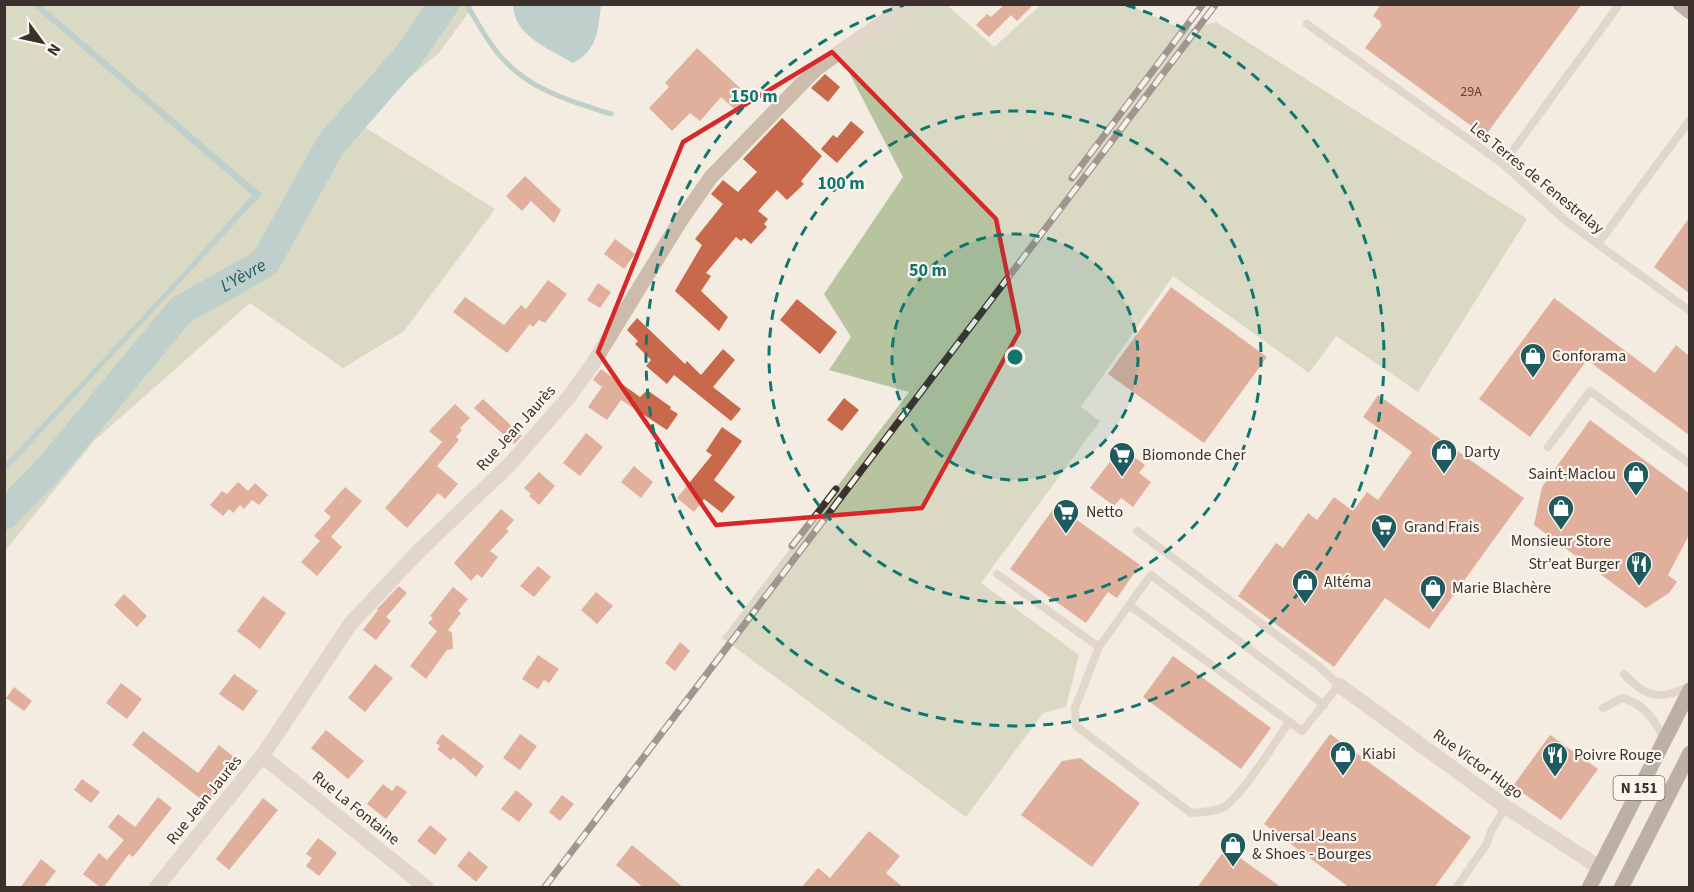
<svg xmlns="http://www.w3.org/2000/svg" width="1694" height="892" viewBox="0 0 1694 892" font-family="'Source Sans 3',sans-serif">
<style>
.green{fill:#b8c4a0}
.water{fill:#7fb0b2}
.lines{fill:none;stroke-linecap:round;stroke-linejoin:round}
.stream{stroke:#7fb0b2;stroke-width:5}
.river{stroke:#7fb0b2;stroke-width:30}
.building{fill:#c8694b}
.service{stroke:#cdbbac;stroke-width:8}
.minor{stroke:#cdbbac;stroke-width:15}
.primary{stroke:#7d675c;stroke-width:15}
.rail-casing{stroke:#3b302b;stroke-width:7}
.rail{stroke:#fbf5ee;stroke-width:4.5;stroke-dasharray:14;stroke-linecap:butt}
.marked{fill:none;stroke:#d62828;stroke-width:4.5;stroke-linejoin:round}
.ring{fill:none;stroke:#0f766e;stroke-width:3;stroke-dasharray:10 8}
.labels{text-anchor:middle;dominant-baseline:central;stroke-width:4.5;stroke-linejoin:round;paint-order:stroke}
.number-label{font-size:14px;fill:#5e3e33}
.shield{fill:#fbf5ee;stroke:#756b66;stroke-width:1.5}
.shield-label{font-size:15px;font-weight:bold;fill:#3b302b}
.street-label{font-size:16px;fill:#3b302b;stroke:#fbf5ee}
.poi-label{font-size:16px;fill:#3b302b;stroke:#fbf5ee;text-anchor:start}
.water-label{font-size:18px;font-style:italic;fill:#1f5a5e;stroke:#fbf5ee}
.centre{fill:#0f766e;stroke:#fbf5ee;stroke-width:3}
.ring-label{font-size:18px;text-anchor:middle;font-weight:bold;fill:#0f766e;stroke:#fbf5ee;stroke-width:4.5;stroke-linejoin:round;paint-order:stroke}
</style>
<rect width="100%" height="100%" fill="#f4ebe1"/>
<g class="green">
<path d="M5 5H474L439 53 379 103 363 126 495 209 404 331 343 368 250 303 95 440 5 551Z"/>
<path d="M909 5H947L994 47 1041 5H1129L1184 30 1216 22 1527 219 1418 392 1336 336 1309 373 1173 276 1081 407 1100 421 981 583 1079 655 1066 707 1043 713 966 817 722 638 909 392 829 370 851 337 824 294 903 177 839 53Z"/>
</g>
<g class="water">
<path d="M32 5H41L262 194 5 472V464L179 277 252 195Z"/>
<path d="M513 5H601C598 30 598 50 573 63 548 48 514 36 513 5Z"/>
</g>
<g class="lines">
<path class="stream" d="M466 4C478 22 487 42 502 58 532 91 570 101 611 114"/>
<path class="river" id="s1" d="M4 515 49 469 181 310 265 263 331 144 409 55 444 4"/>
</g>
<g class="building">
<path d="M1001 4H1034L1017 21 1011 15 989 37 976 25 987 14 991 17 1003 6Z"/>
<path d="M1381 4H1582L1485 136 1365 48 1382 25 1380 24 1381 22 1373 16Z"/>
<path d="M697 48 751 98 738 112 721 97 700 121 690 113 672 131 649 108 669 87 665 83Z"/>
<path d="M825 74 840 87 828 102 811 88Z"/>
<path d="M782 118 822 156 801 181 804 184 787 200 777 190 758 211 768 219 764 224 767 227 751 244 744 238 741 241 736 237 706 273 711 276 701 291 728 317 719 331 675 291 702 245 695 239 723 204 711 194 723 180 738 192 757 172 743 159Z"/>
<path d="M851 121 864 132 837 163 821 149 833 135 837 138Z"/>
<path d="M525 176 561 210 554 223 531 201 522 211 506 196Z"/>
<path d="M1689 218V293L1654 267Z"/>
<path d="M615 239 635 254 624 269 604 254Z"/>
<path d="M548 280 567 294 545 323 539 320 533 327 530 324 507 353 453 312 465 297 504 325 521 305 526 309Z"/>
<path d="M598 283 611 292 600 308 587 300Z"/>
<path d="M1171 287 1267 357 1204 443 1108 374Z"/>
<path d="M1554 298 1655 373 1676 345 1689 356V435L1587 360 1530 437 1479 399Z"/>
<path d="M797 299 837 332 820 354 780 320Z"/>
<path d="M637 318 685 364 687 361 701 375 723 349 735 360 713 387 741 409 731 421 674 375 667 384 646 366 651 360 635 344 638 341 627 330Z"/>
<path d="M601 369 640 397 647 390 671 407 670 409 678 414 667 430 621 400 607 420 588 407 602 387 593 380Z"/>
<path d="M1378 395 1524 498 1429 629 1385 598 1334 667 1238 596 1276 543 1283 548 1308 513 1317 520 1334 497 1353 511 1367 492 1378 500 1412 452 1363 417Z"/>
<path d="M844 398 859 410 842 431 827 420Z"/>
<path d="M483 399 522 436 514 444 474 408Z"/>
<path d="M455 404 470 418 460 428 462 430 456 437 459 440 437 466 458 484 445 499 438 493 407 528 385 508 442 442 429 431Z"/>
<path d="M1590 420 1689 493V535L1668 575 1677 582 1669 593 1646 608 1534 525 1542 487Z"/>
<path d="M722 427 742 441 714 480 735 497 722 513 704 499 694 512 677 498 712 455 706 451Z"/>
<path d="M586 433 603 447 580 476 563 463Z"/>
<path d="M1121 447 1145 465 1139 473 1151 482 1133 507 1121 498 1114 506 1090 488Z"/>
<path d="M634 466 653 482 641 498 621 482Z"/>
<path d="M539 472 555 486 539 505 529 496 531 494 524 488Z"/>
<path d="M238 482 248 491 255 483 268 495 259 505 252 500 244 509 240 505 233 513 229 509 223 516 210 505 222 491 227 494Z"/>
<path d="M345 487 362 501 331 537 342 547 317 576 301 562 320 541 314 536 331 517 324 511Z"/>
<path d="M1056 505 1140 565 1117 598 1108 592 1086 623 1010 569Z"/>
<path d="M501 509 514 520 506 529 509 531 490 551 498 557 482 578 477 574 471 581 454 563Z"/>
<path d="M538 566 551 577 534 597 520 586Z"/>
<path d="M399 586 407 593 386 617 377 609Z"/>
<path d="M453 587 468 599 458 611 461 613 448 630 452 633 453 649 447 650 426 679 410 666 437 631 428 623 433 618 430 616Z"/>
<path d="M596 592 613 606 597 624 581 610Z"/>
<path d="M124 594 147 616 137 627 114 605Z"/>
<path d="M263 596 286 613 260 649 237 631Z"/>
<path d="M378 610 391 621 376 640 363 630Z"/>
<path d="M680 642 690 651 675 671 665 663Z"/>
<path d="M538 655 559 669 549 683 544 680 538 689 522 679Z"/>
<path d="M1173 656 1271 728 1241 769 1143 697Z"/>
<path d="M375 664 393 678 365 712 348 698Z"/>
<path d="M234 674 258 691 243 711 219 694Z"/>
<path d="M121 683 142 699 127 719 106 703Z"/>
<path d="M14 687 32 701 24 711 6 698Z"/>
<path d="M326 730 364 761 348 779 311 748Z"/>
<path d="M143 731 198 773 219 745 240 762 207 804 132 745Z"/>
<path d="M442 734 484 766 476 777 453 757 451 760 437 749 440 746 436 743Z"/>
<path d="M520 734 537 746 520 770 503 758Z"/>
<path d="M1330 734 1471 837 1434 888H1350L1264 824Z"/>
<path d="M1550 735 1598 769 1561 820 1513 786Z"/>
<path d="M1080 758 1140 803 1092 867 1021 815 1062 761Z"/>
<path d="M82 779 100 792 91 803 74 790Z"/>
<path d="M383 784 392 791 397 785 407 792 386 819 367 804Z"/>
<path d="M516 790 533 804 519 822 501 809Z"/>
<path d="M562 795 574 804 560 821 549 812Z"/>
<path d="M158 797 172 808 133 857 129 854 103 888H101L83 874 99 853 107 860 124 840 108 827 118 814 135 827Z"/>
<path d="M263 798 278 810 229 870 216 859Z"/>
<path d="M430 825 447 839 435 855 417 841Z"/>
<path d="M869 831 900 856 886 873 904 888H801L818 868 830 878Z"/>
<path d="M318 838 337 853 319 876 306 866 312 858 306 854Z"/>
<path d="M632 845 684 888H644L616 865Z"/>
<path d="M1226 848 1282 888H1197Z"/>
<path d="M469 851 488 867 476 882 457 866Z"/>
<path d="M41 859 56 871 43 888H20Z"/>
</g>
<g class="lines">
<g class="service">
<path d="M1307 24 1503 164 1567 222 1690 311"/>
<path d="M1503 164 1618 6"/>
<path d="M1598 244 1690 120"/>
<path d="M1548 447 1590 391 1690 464"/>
<path d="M1137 531 1317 665 1339 685 1302 731 1129 605 1151 575 1324 705"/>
<path d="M997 574 1099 647 1129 605"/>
<path d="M1099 647 1075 708 1076 726 1191 813C1202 812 1218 812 1227 805 1247 788 1273 745 1289 722"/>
<path d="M1624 674C1645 697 1660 701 1688 687"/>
<path d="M1603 708 1622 698C1643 703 1655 720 1664 739"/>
<path d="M1456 888 1486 845 1492 829 1506 807"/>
</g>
<g class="minor">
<path d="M1339 685 1506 807 1599 867"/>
<path d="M262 756 427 888"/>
<path d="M156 888 262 756 351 623 417 553 510 464 568 398 592 365 679 223 711 177 817 68 909 4"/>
</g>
<g class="primary">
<path d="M1680 4 1690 12"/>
<path d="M1589 888 1690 690"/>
<path d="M1621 888 1690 753"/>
</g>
<g class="rail-casing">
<g id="rail">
<path d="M1072 178 1203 4"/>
<path d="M792 546 836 489"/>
<path d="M544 888 1216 4"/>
</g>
</g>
<use href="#rail" class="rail"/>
</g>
<path d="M0 0H1694V892H0ZM832 52 996 219 1019 332 922 508 716 525 598 352 683 142Z" fill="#f4ebe1" fill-opacity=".55" fill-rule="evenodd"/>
<path class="marked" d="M832 52 996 219 1019 332 922 508 716 525 598 352 683 142Z"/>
<circle cx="1015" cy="357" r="123" fill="#0f766e" fill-opacity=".12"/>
<g class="ring">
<circle cx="1015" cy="357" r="123"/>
<circle cx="1015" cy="357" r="246"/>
<path d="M1126 5A369 369 0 1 1 904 5"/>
</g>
<defs>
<g id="shop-pin" transform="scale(1.35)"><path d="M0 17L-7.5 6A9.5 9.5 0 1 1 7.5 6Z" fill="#1f5a5e" stroke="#fbf5ee"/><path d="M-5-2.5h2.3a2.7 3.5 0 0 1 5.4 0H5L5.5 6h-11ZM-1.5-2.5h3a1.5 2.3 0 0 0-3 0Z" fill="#fff"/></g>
<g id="supermarket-pin" transform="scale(1.35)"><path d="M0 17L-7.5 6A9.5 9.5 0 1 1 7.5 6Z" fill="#1f5a5e" stroke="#fbf5ee"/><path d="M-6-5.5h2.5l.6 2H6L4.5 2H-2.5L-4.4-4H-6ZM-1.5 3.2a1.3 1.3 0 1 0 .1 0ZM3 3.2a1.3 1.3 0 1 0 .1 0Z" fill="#fff"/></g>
<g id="restaurant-pin" transform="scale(1.35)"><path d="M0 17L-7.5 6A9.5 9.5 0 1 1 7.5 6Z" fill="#1f5a5e" stroke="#fbf5ee"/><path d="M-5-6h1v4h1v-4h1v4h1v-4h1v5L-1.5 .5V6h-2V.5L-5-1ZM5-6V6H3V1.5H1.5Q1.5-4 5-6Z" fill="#fff"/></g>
</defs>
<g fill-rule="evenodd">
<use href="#shop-pin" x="1533" y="356"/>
<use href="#shop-pin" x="1444" y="452"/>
<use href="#supermarket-pin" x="1122" y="455"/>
<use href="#shop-pin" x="1636" y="474"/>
<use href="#shop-pin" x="1561" y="508"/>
<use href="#supermarket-pin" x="1066" y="512"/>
<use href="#supermarket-pin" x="1384" y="527"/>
<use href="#restaurant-pin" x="1639" y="564"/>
<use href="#shop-pin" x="1305" y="582"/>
<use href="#shop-pin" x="1433" y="588"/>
<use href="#shop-pin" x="1343" y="754"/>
<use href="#restaurant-pin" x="1555" y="755"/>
<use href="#shop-pin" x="1233" y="845"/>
</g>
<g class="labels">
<g class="number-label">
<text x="1471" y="92">29A</text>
</g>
<rect class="shield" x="1613.5" y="776" width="51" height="24" rx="4.5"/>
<g class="shield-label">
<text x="1639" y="788">N 151</text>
</g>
<g class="street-label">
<text transform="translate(1537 178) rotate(39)">Les Terres de Fenestrelay</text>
<text transform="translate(516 428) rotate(-48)">Rue Jean Jaurès</text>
<text transform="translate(1478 764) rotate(36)">Rue Victor Hugo</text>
<text transform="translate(204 800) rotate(-51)">Rue Jean Jaurès</text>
<text transform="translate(356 808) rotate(39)">Rue La Fontaine</text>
</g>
<g class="poi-label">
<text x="1552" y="356">Conforama</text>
<text x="1464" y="452">Darty</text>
<text x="1142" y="455">Biomonde Cher</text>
<text x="1616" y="474" text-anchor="end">Saint-Maclou</text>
<text x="1086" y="512">Netto</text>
<text x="1404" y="527">Grand Frais</text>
<text x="1561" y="541" text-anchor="middle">Monsieur Store</text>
<text x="1620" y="564" text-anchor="end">Str’eat Burger</text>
<text x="1324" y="582">Altéma</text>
<text x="1452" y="588">Marie Blachère</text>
<text x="1362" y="754">Kiabi</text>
<text x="1574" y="755">Poivre Rouge</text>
<text x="1252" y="836">Universal Jeans<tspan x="1252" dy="18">&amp; Shoes - Bourges</tspan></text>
</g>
<g class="water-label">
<text stroke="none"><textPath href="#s1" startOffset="342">L'Yèvre</textPath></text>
</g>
</g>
<circle cx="1015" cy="357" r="9" class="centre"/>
<g class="ring-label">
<text x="754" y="102">150 m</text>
<text x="841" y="189">100 m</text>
<text x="928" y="276">50 m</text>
</g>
<rect width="1694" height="892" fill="none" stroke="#3b302b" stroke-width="12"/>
<g transform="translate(42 42) rotate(123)" stroke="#fbf5ee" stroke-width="4.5" paint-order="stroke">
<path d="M0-4.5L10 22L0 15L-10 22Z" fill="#3b302b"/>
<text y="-9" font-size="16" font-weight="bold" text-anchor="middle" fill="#3b302b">N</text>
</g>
</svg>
